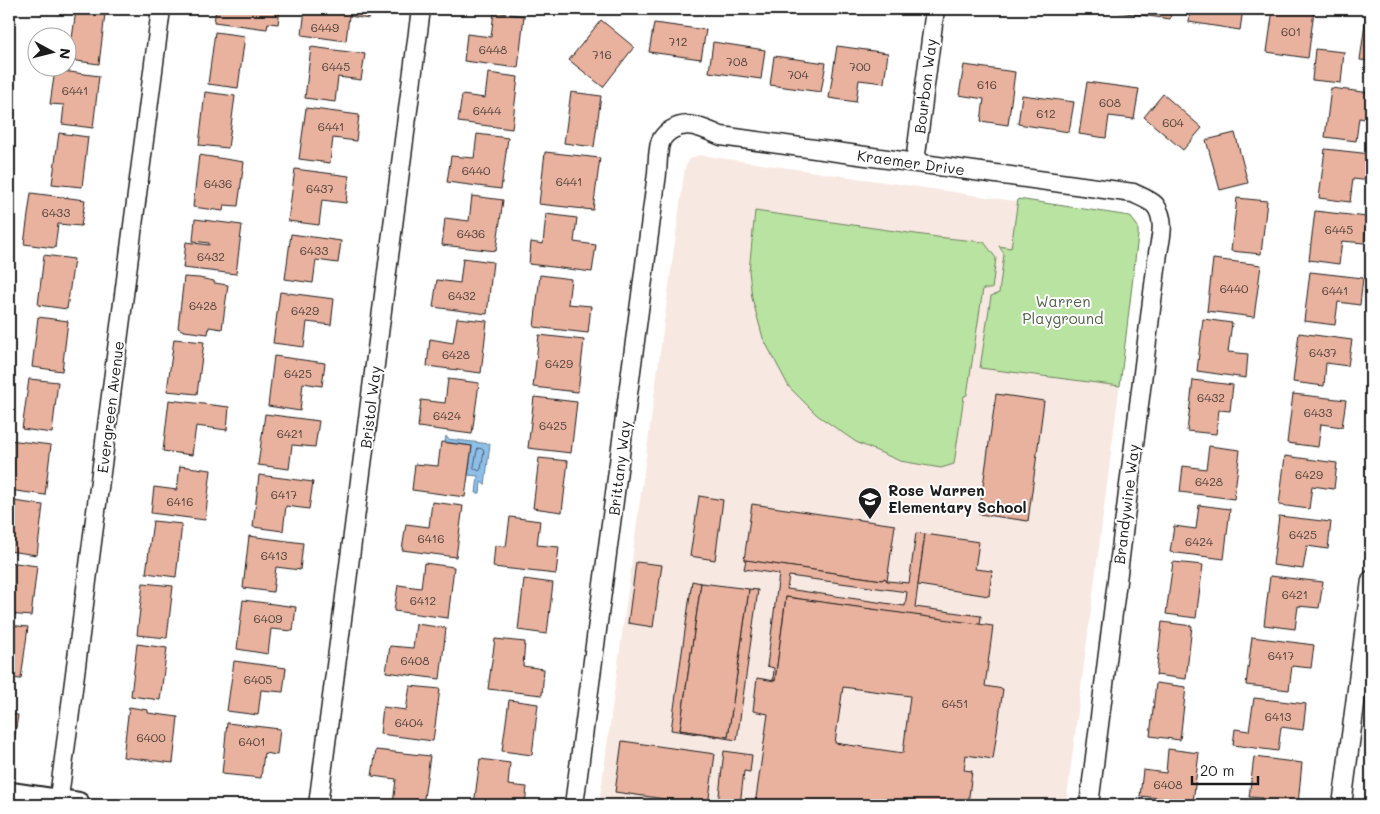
<svg xmlns="http://www.w3.org/2000/svg" width="1380" height="814" viewBox="0 0 1380 814" font-family="Mali,sans-serif">
<style>
.built{fill:#f8e8e2}
.green{fill:#b9e3a0;stroke:#6a805e}
.water{fill:#8ebfe9;stroke:#607e97}
.lines{fill:none;stroke-linecap:round;stroke-linejoin:round}
.shore{stroke:#4a5d6e;stroke-width:1}
.building{fill:#e9b29e;stroke:#1c1c1c;fill-rule:evenodd}
.street-casing{stroke:#1c1c1c;stroke-width:21}
.secondary-casing{stroke:#1c1c1c;stroke-width:29}
.street{stroke:#fff;stroke-width:18}
.secondary{stroke:#fff;stroke-width:25}
.labels{text-anchor:middle;dominant-baseline:central;stroke-width:4;stroke-linejoin:round;paint-order:stroke}
.number-label{font-size:12px;fill:#4f423c}
.street-label{font-size:15px;fill:#1c1c1c;stroke:#fff}
.park-label{font-size:15px;fill:#53624a;stroke:#fff}
.poi-label{font-size:15px;font-weight:bold;fill:#1c1c1c;stroke:#fff;text-anchor:start}
</style>
<rect width="100%" height="100%" fill="#fff"/>
<filter id="ink" filterUnits="userSpaceOnUse"><feTurbulence type="fractalNoise" baseFrequency=".02" numOctaves="2"/><feDisplacementMap in="SourceGraphic" scale="10" xChannelSelector="R" yChannelSelector="G"/><feConvolveMatrix kernelMatrix="1 2 1 2 8 2 1 2 1" color-interpolation-filters="sRGB"/></filter>
<g filter="url(#ink)">
<path class="built" d="M699 155 1131 218 1138 224 1139 234 1066 805H599L685 167 690 159Z"/>
<g class="green">
<path d="M1018 199 1130 216 1138 227V235L1120 386 980 368 991 296 999 293 1004 254 999 246 1011 248Z"/>
<path d="M755 211 937 237 984 242 996 258 992 289H983L967 395 964 396 954 464 941 468 900 461 856 442 817 415 789 387 763 338 752 298 749 271Z"/>
</g>
<path class="water" d="M446 436 448 439 490 444 485 485 481 482 480 493H476L478 476 468 475 472 446 445 442Z"/>
<g class="lines">
<path class="shore" d="M478 448 482 449 484 451 481 469 479 471 474 468Z"/>
</g>
<g class="building">
<path d="M216 9H280L278 24 268 23 267 29 214 22Z"/>
<path d="M305 9H370L369 19 349 16 346 41 302 35Z"/>
<path d="M1120 9H1172L1170 19 1119 12Z"/>
<path d="M1190 9H1243L1240 30 1189 22Z"/>
<path d="M1273 9 1314 11 1308 58 1267 52Z"/>
<path d="M1367 9H1371V61L1360 60Z"/>
<path d="M76 10 105 14 99 64 69 60Z"/>
<path d="M494 12 524 16 518 68 464 61 467 34 491 37Z"/>
<path d="M601 20 634 47 603 87 569 60Z"/>
<path d="M654 23 706 30 701 59 649 52Z"/>
<path d="M215 32 245 36 238 88 208 84Z"/>
<path d="M713 42 765 50 761 79 709 72Z"/>
<path d="M837 46 888 53 884 83 859 80 856 102 829 98Z"/>
<path d="M311 47 365 54 361 80 338 77 335 102 305 98Z"/>
<path d="M1315 49 1344 52 1341 83 1312 80Z"/>
<path d="M774 56 826 63 821 92 770 85Z"/>
<path d="M964 65 1015 72 1008 125 981 121 984 99 959 95Z"/>
<path d="M55 70 99 76 93 128 62 124 64 105 50 104Z"/>
<path d="M488 73 518 77 512 129 458 122 462 95 485 98Z"/>
<path d="M1087 82 1139 89 1134 119 1109 116 1106 138 1079 134Z"/>
<path d="M1331 88 1371 93V120L1359 118 1356 141 1325 137Z"/>
<path d="M205 92 235 96 228 148 199 145Z"/>
<path d="M571 92 601 96 594 147 564 143Z"/>
<path d="M1163 94 1202 128 1183 150 1144 117Z"/>
<path d="M1022 95 1074 102 1069 132 1018 124Z"/>
<path d="M306 108 359 115 356 141 333 138 330 163 299 159Z"/>
<path d="M59 133 88 137 82 187 52 184Z"/>
<path d="M1235 133 1248 183 1220 190 1206 140Z"/>
<path d="M477 134 508 138 501 189 447 182 451 156 474 158Z"/>
<path d="M1325 149 1371 154V181L1353 179 1350 202 1319 198Z"/>
<path d="M545 152 600 158 593 210 539 204Z"/>
<path d="M199 155 244 162 238 206 224 205 223 211 193 207Z"/>
<path d="M295 169 349 176 346 203 322 200 319 225 288 221Z"/>
<path d="M31 193 85 200 81 226 58 224 55 248 24 244Z"/>
<path d="M472 196 503 200 496 251 442 245 445 218 469 221Z"/>
<path d="M1237 198 1267 201 1261 254 1231 251Z"/>
<path d="M1315 211 1367 217 1364 243 1342 241 1339 264 1309 260Z"/>
<path d="M546 214 577 218 574 242 596 245 592 272 529 264 531 242 543 244Z"/>
<path d="M195 219 242 225 236 274 183 268 186 242 209 245V243L193 241Z"/>
<path d="M291 234 341 241 338 263 316 260 313 283 285 279Z"/>
<path d="M44 255 74 259 67 309 38 305Z"/>
<path d="M463 258 493 262 487 314 433 307 437 280 460 283Z"/>
<path d="M1213 259 1261 265 1254 317 1207 311Z"/>
<path d="M1310 272 1363 278 1360 305 1338 302 1335 325 1304 321Z"/>
<path d="M540 275 571 279 568 304 591 306 588 333 534 327Z"/>
<path d="M184 277 199 278 214 281V283L228 285 222 329 209 327 208 334 184 331 178 328Z"/>
<path d="M280 292 334 299 331 325 307 322 304 347 273 343Z"/>
<path d="M38 317 68 321 62 371 32 367Z"/>
<path d="M457 318 487 321 481 373 427 366 430 339 453 343Z"/>
<path d="M1203 319 1232 323 1228 352 1248 354 1246 378 1197 371Z"/>
<path d="M1299 333 1352 340 1348 366 1326 363 1324 386 1293 382Z"/>
<path d="M539 335 584 340 578 392 533 387Z"/>
<path d="M174 339 204 342 197 394 167 391Z"/>
<path d="M274 356 325 363 322 386 303 383 300 411 268 406Z"/>
<path d="M29 379 58 382 52 433 22 429Z"/>
<path d="M448 379 479 383 472 434 418 427 421 400 445 403Z"/>
<path d="M1193 380 1233 385 1230 411 1219 410 1216 434 1187 431Z"/>
<path d="M996 394 1044 401 1028 521 979 514Z"/>
<path d="M1293 394 1346 400 1342 427 1321 424 1318 447 1287 443Z"/>
<path d="M534 397 577 402 571 453 528 448Z"/>
<path d="M169 400 229 407 227 430 196 426 192 455 163 451Z"/>
<path d="M265 414 319 421 315 447 292 445 289 469 258 465Z"/>
<path d="M9 440 51 445 45 495 9 490Z"/>
<path d="M441 442 472 446 465 497 412 490 415 464 438 466Z"/>
<path d="M1209 446 1240 450 1234 499 1180 492 1183 466 1206 469Z"/>
<path d="M1285 456 1337 463 1334 489 1312 486 1309 509 1279 505Z"/>
<path d="M539 458 568 461 562 512 533 508Z"/>
<path d="M180 466 211 470 205 520 151 513 154 487 177 490Z"/>
<path d="M259 475 313 482 309 509 286 506 283 531 253 527Z"/>
<path d="M699 496 723 500 715 560 690 556Z"/>
<path d="M13 501 43 505 37 555 9 551V537Z"/>
<path d="M432 502 463 506 456 557 402 550 406 524 429 527Z"/>
<path d="M752 504 895 525 887 581 885 578 882 580 744 560Z"/>
<path d="M1199 505 1230 509 1224 559 1170 552 1174 526 1196 529Z"/>
<path d="M1279 516 1331 522 1328 549 1307 546 1303 569 1273 565Z"/>
<path d="M510 517 540 521 537 545 559 547 556 574 493 567 495 545 506 547Z"/>
<path d="M153 521 182 524 176 577 146 573Z"/>
<path d="M916 533 925 534 915 607 981 616 980 625 786 597 775 681 773 680 774 668 767 666 779 574 744 569 746 560 882 580 885 578 887 581 909 583ZM789 576 907 592 905 606 787 589Z"/>
<path d="M925 534 979 542 975 569 992 571 989 596 918 585Z"/>
<path d="M249 536 303 543 300 570 276 567 273 592 243 588Z"/>
<path d="M9 562 37 566 31 616 9 614Z"/>
<path d="M636 562 662 565 653 627 628 623Z"/>
<path d="M1173 562 1203 565 1196 618 1166 614Z"/>
<path d="M424 563 454 567 448 618 394 611 398 585 421 588Z"/>
<path d="M1270 576 1323 582 1319 608 1298 606 1295 629 1264 625Z"/>
<path d="M524 579 553 583 547 634 518 630Z"/>
<path d="M692 581 701 583 680 730 728 737 749 589 758 590 737 740 671 730Z"/>
<path d="M143 583 173 586 167 638 137 635Z"/>
<path d="M701 583 749 589 728 737 680 730Z"/>
<path d="M786 597 993 626 985 686 1003 689 993 759 966 755 964 770 972 771 968 805H755L768 714 753 711 757 678 775 681ZM843 687 910 696 903 753 835 743Z"/>
<path d="M243 600 296 607 293 631 271 629 268 654 237 649Z"/>
<path d="M1162 622 1192 626 1186 679 1156 675Z"/>
<path d="M416 624 446 628 440 679 386 672 390 646 413 648Z"/>
<path d="M9 625 28 627 21 679 9 678Z"/>
<path d="M1252 637 1314 645 1311 668 1292 666 1289 690 1246 685Z"/>
<path d="M495 639 525 642 523 666 544 669 542 695 488 689Z"/>
<path d="M137 644 167 648 160 700 131 696Z"/>
<path d="M234 661 286 668 283 692 261 690 258 715 227 711Z"/>
<path d="M1156 683 1186 687 1180 740 1150 736Z"/>
<path d="M410 686 440 689 433 741 380 734 383 707 406 710Z"/>
<path d="M1254 698 1306 704 1303 730 1281 727 1278 751 1233 745 1235 729 1249 731Z"/>
<path d="M509 700 538 704 532 755 502 751Z"/>
<path d="M129 707 148 710V713L178 717 173 763 123 757Z"/>
<path d="M9 714 18 715 14 741H9Z"/>
<path d="M227 723 280 729 277 755 264 753 261 778 222 774Z"/>
<path d="M622 741 715 754 708 805 615 792Z"/>
<path d="M1168 749 1199 753 1193 802 1140 796 1143 770 1166 773Z"/>
<path d="M376 750 430 756 423 805 393 804 396 779 372 776Z"/>
<path d="M724 751 752 755 750 772 744 771 740 805 718 804Z"/>
<path d="M1254 757 1302 763 1298 804 1295 803 1294 805H1261L1262 798 1249 797Z"/>
<path d="M480 759 510 763 508 785 527 787 525 805H474Z"/>
</g>
<g class="lines">
<g class="street-casing">
<g id="street">
<path d="M915 162 935 9"/>
<path d="M58 805 161 9"/>
<path d="M318 805 421 9"/>
<path d="M574 805 656 181C658 170 657 160 659 149 660 132 679 123 694 126 703 128 712 132 721 136L1133 193C1139 196 1150 200 1155 205 1166 219 1161 237 1158 253L1089 805"/>
<path d="M1342 805 1371 580"/>
</g>
</g>
<g class="secondary-casing">
<path id="secondary" d="M9 795 77 805"/>
</g>
<use href="#street" class="street"/>
<use href="#secondary" class="secondary"/>
</g>
</g>
<defs>
<g id="school-pin" transform="scale(1.25)"><path d="M0 17L-7.5 6A9.5 9.5 0 1 1 7.5 6Z" fill="#1c1c1c" stroke="#fff"/><path d="M0-5L7-2L0 1L-7-2ZM-4 1L0 2.5L4 1V4Q0 6-4 4Z" fill="#fff"/></g>
</defs>
<g fill-rule="evenodd">
<use href="#school-pin" x="870" y="499"/>
</g>
<g class="labels">
<g class="number-label">
<text x="325" y="27">6449</text>
<text x="1291" y="31">601</text>
<text x="678" y="41">712</text>
<text x="493" y="49">6448</text>
<text x="602" y="54">716</text>
<text x="737" y="61">708</text>
<text x="336" y="66">6445</text>
<text x="860" y="66">700</text>
<text x="798" y="74">704</text>
<text x="987" y="84">616</text>
<text x="75" y="90">6441</text>
<text x="1110" y="102">608</text>
<text x="487" y="110">6444</text>
<text x="1046" y="113">612</text>
<text x="1173" y="122">604</text>
<text x="331" y="126">6441</text>
<text x="476" y="170">6440</text>
<text x="569" y="181">6441</text>
<text x="218" y="183">6436</text>
<text x="320" y="188">6437</text>
<text x="56" y="212">6433</text>
<text x="1339" y="229">6445</text>
<text x="471" y="233">6436</text>
<text x="314" y="250">6433</text>
<text x="211" y="256">6432</text>
<text x="1234" y="288">6440</text>
<text x="1335" y="290">6441</text>
<text x="462" y="295">6432</text>
<text x="203" y="305">6428</text>
<text x="305" y="310">6429</text>
<text x="1323" y="352">6437</text>
<text x="456" y="354">6428</text>
<text x="559" y="363">6429</text>
<text x="298" y="373">6425</text>
<text x="1211" y="397">6432</text>
<text x="1318" y="412">6433</text>
<text x="447" y="415">6424</text>
<text x="553" y="425">6425</text>
<text x="290" y="433">6421</text>
<text x="1309" y="474">6429</text>
<text x="1209" y="481">6428</text>
<text x="284" y="494">6417</text>
<text x="180" y="501">6416</text>
<text x="1303" y="534">6425</text>
<text x="431" y="538">6416</text>
<text x="1199" y="541">6424</text>
<text x="274" y="555">6413</text>
<text x="1295" y="594">6421</text>
<text x="423" y="600">6412</text>
<text x="268" y="618">6409</text>
<text x="1281" y="655">6417</text>
<text x="415" y="660">6408</text>
<text x="258" y="679">6405</text>
<text x="955" y="703">6451</text>
<text x="1278" y="716">6413</text>
<text x="409" y="722">6404</text>
<text x="151" y="737">6400</text>
<text x="252" y="741">6401</text>
<text x="1168" y="784">6408</text>
</g>
<g class="street-label">
<text transform="translate(925 86) rotate(-83)">Bourbon Way</text>
<text transform="translate(911 162) rotate(8)">Kraemer Drive</text>
<text transform="translate(110 407) rotate(-83)">Evergreen Avenue</text>
<text transform="translate(370 407) rotate(-83)">Bristol Way</text>
<text transform="translate(619 468) rotate(-83)">Brittany Way</text>
<text transform="translate(1126 504) rotate(-83)">Brandywine Way</text>
</g>
<g class="park-label">
<text x="1063" y="301">Warren<tspan x="1063" dy="17">Playground</tspan></text>
</g>
<g class="poi-label">
<text x="888" y="490">Rose Warren<tspan x="888" dy="17">Elementary School</tspan></text>
</g>
</g>
<rect width="1380" height="814" fill="none" stroke="#fff" stroke-width="30"/>
<rect x="15" y="15" width="1350" height="784" fill="none" stroke="#1c1c1c" stroke-width="2" filter="url(#ink)"/>
<g transform="translate(52 52) rotate(97)"><circle r="24" fill="#ffffff" stroke="#a4a4a4"/>
<path d="M0-4L9 19L0 12L-9 19Z" fill="#1c1c1c"/>
<text y="-8" font-size="14" font-weight="bold" text-anchor="middle" fill="#1c1c1c">N</text>
</g>
<path d="M1192 776v8h66v-8" fill="none" stroke="#1c1c1c" stroke-width="2.5"/>
<text x="1200" y="776" font-size="15" fill="#1c1c1c" stroke="#ffffff" stroke-width="4" paint-order="stroke">20 m</text>
</svg>
